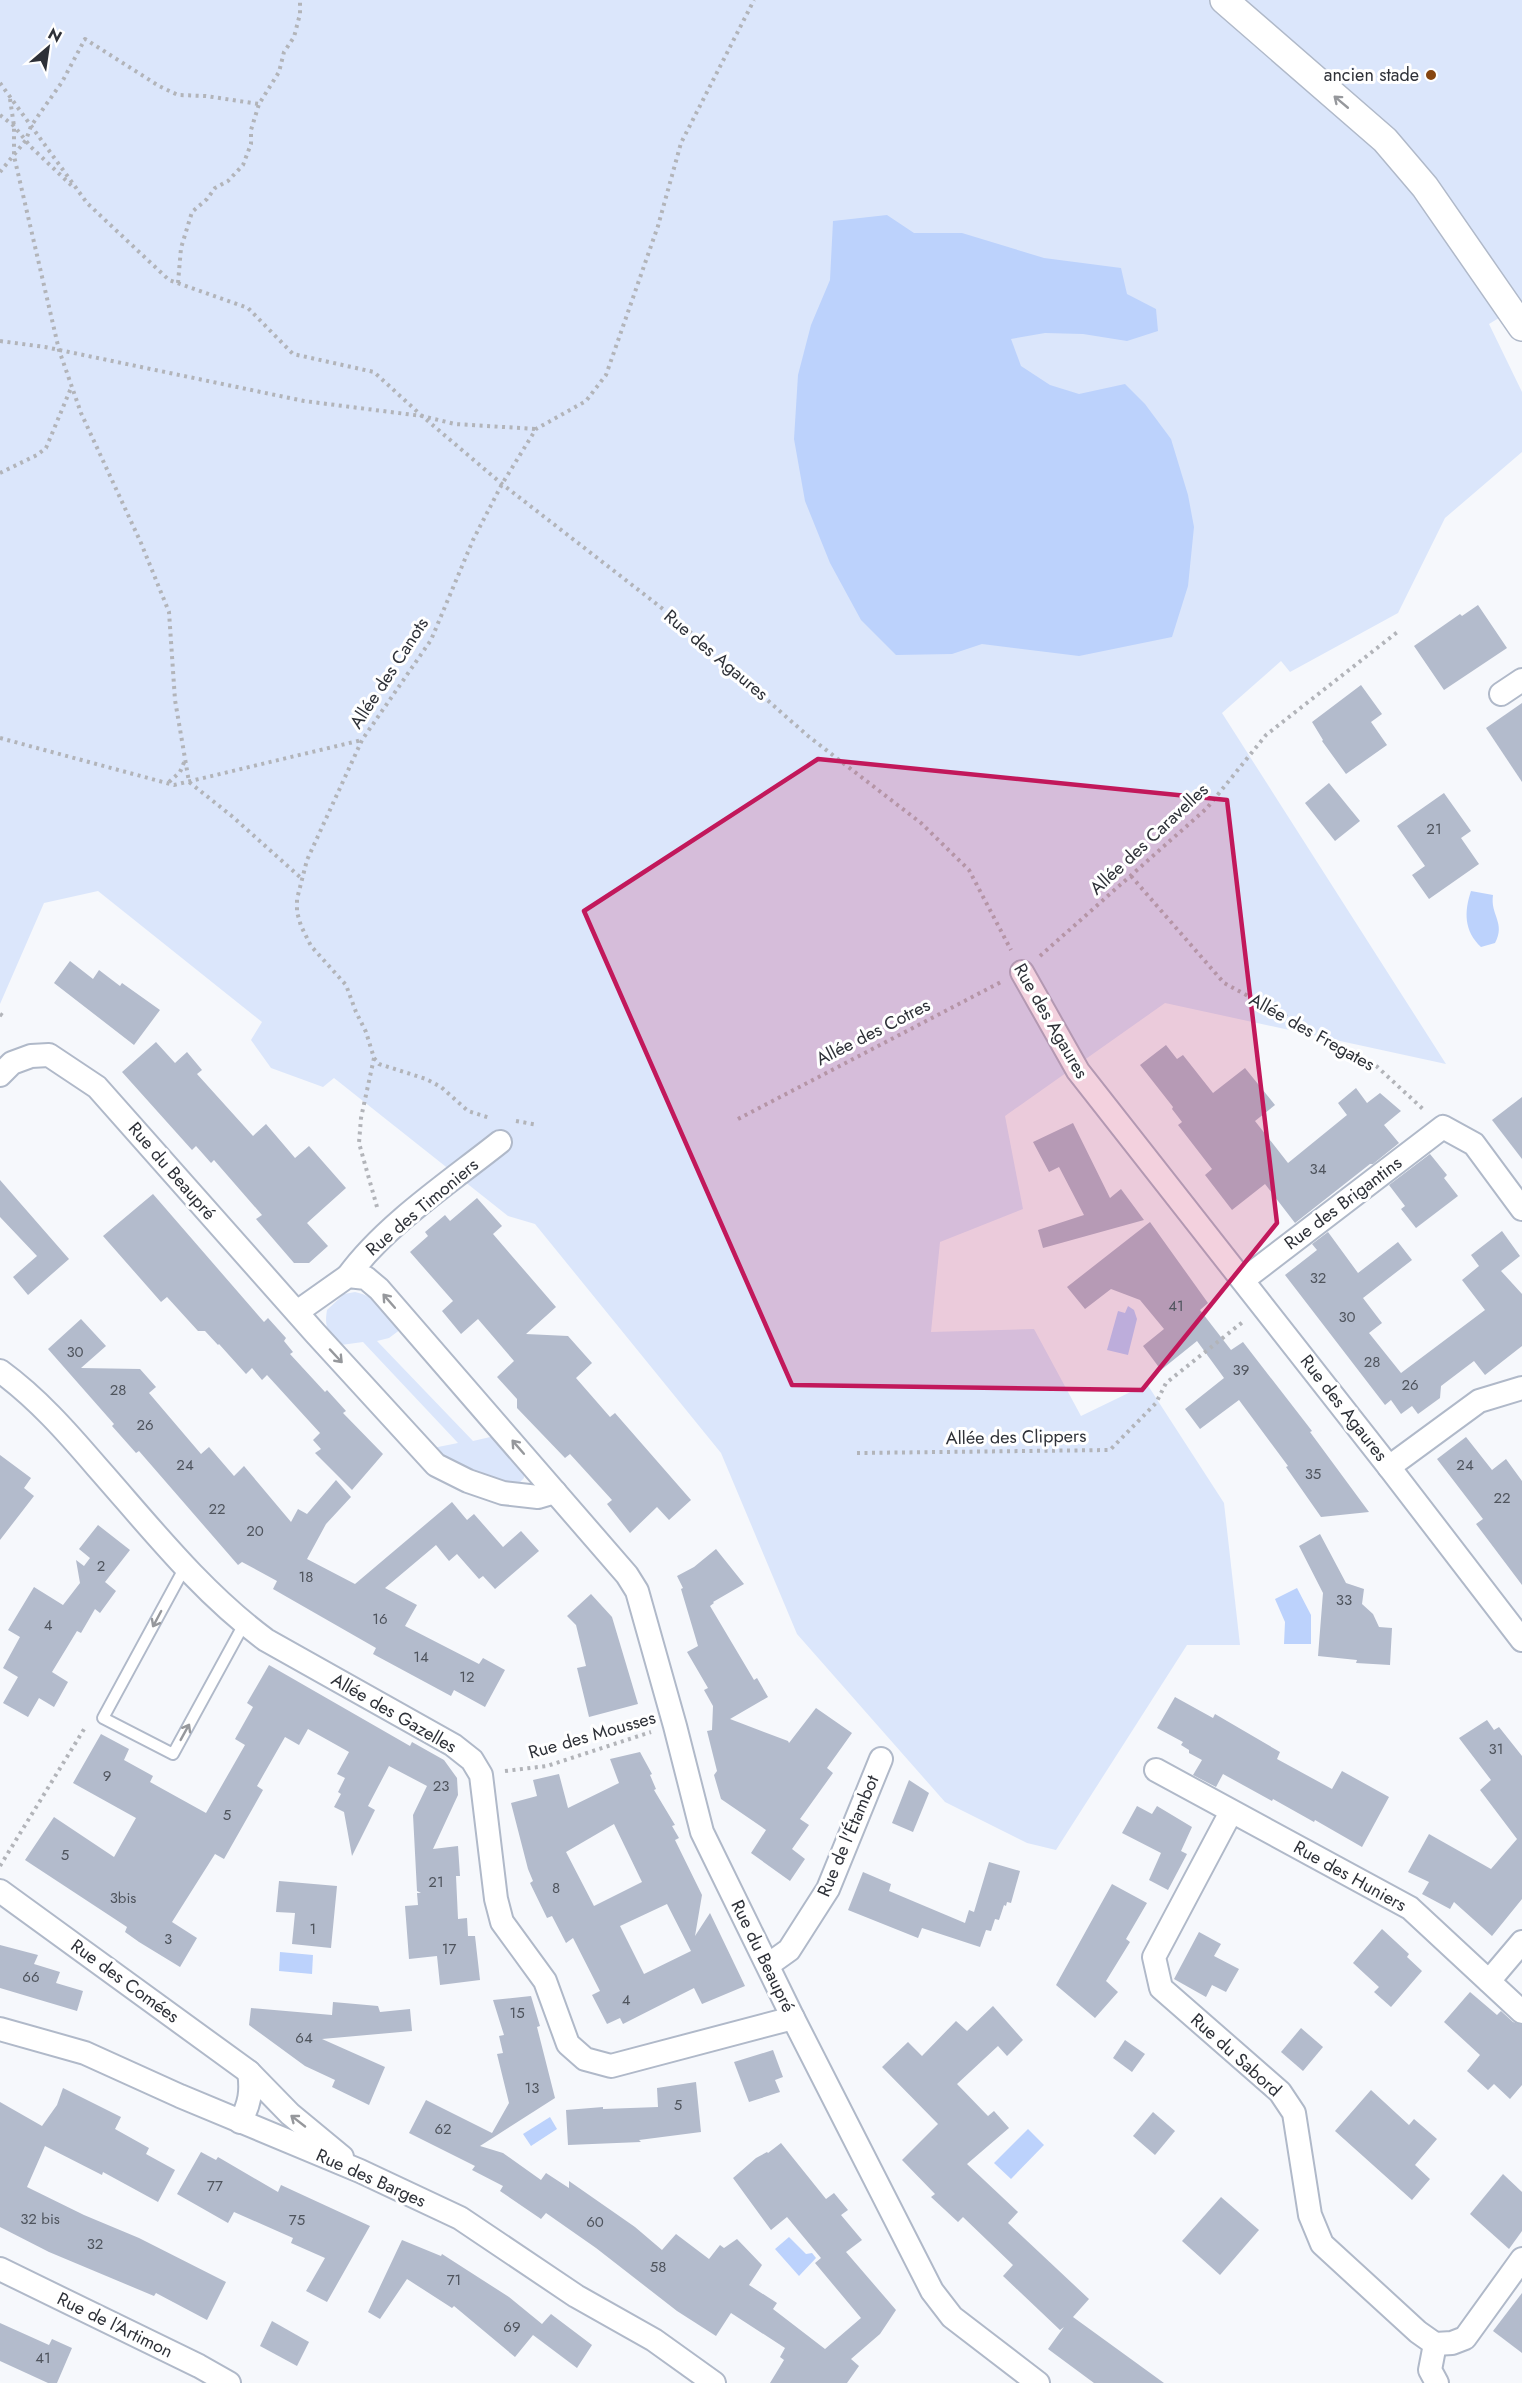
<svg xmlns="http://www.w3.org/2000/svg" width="1522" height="2383" viewBox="0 0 1522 2383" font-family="Jost,sans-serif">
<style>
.green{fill:#dbe6fb}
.water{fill:#bcd2fc}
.building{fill:#b3bbcc;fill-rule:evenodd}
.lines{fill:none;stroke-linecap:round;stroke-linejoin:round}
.service-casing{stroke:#b0b9c9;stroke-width:14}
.minor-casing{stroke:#b0b9c9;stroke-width:26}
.tertiary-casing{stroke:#b0b9c9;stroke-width:30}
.path{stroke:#b2b4b9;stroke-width:4;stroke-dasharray:3 4.5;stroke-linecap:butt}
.service{stroke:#fff;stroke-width:10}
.minor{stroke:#fff;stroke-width:22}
.tertiary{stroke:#fff;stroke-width:27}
.oneway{stroke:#96989c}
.marked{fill:#c2185b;fill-opacity:0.2;stroke:#c2185b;stroke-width:4.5;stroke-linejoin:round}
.poi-dot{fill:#864510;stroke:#fff;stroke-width:2}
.labels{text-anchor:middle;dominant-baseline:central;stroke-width:6;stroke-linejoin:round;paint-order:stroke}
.number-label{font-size:15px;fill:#4f545d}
.poi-label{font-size:18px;fill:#2e3138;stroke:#fff;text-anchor:end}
.street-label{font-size:18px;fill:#2e3138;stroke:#fff}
</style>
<rect width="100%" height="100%" fill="#f6f8fc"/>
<g class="green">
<path d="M0 0H1522V304L1489 324 1522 392V452L1445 518 1398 613 1290 672 1281 661 1222 713 1446 1064 1165 1003 1005 1116 1023 1209 940 1242 931 1332 1034 1329 1081 1416 1147 1384 1224 1503 1240 1645H1187L1056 1850 1027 1843 945 1802 797 1634 721 1453 535 1224 508 1216 334 1078 323 1087 271 1068 251 1040 262 1022 98 891 44 903 0 1004Z"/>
<path d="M355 1292C376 1296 387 1314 401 1329L389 1338 377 1341 473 1441 499 1435 524 1467V1478L517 1485 502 1484 448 1465 433 1448 458 1443 363 1342 341 1345C328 1332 324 1328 327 1310L344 1294Z"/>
</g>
<g class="water">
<path d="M887 215 914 233H962L1044 258 1121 268 1127 294 1156 309 1158 331 1127 341 1083 334 1045 333 1011 339 1021 366 1050 385 1079 394 1125 384 1145 404 1171 439 1188 495 1194 527 1188 586 1172 637 1079 656 982 644 952 654 896 655 861 620 830 563 805 501 794 439 798 375 811 325 830 280 833 221Z"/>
<path d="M1471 891 1493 895C1490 915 1506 923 1495 943L1481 947C1464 931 1464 912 1471 891Z"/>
<path d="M1128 1306 1134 1310 1137 1319 1128 1355 1107 1350 1118 1311 1125 1313Z"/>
<path d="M1297 1588 1311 1615V1644H1284L1285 1622 1275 1599Z"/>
<path d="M280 1952 313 1955 312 1974 279 1971Z"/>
<path d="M550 2117 557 2129 531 2146 523 2134Z"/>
<path d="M1028 2129 1044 2145 1011 2179 994 2163Z"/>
<path d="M789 2237 806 2254 812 2253 816 2258 799 2276 775 2249Z"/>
</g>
<g class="building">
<path d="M1478 605 1507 648 1444 690 1414 646 1460 614 1462 616Z"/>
<path d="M1361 685 1382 714 1371 722 1387 745 1346 774 1322 741 1323 740 1312 722Z"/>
<path d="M1522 703V782L1486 728Z"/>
<path d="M1329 783 1360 821 1335 841 1305 803Z"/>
<path d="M1444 793 1471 831 1461 838 1479 864 1429 899 1412 875 1425 866 1397 826Z"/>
<path d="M70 961 93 979 99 970 120 986 122 983 160 1010 134 1045 54 983Z"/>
<path d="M156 1042 175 1063 187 1052 202 1070 197 1074 253 1136 266 1124 295 1158 309 1146 346 1188 307 1223 328 1246 309 1263H294L256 1219 262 1215 214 1160 211 1163 196 1146 192 1150 122 1072Z"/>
<path d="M1166 1045 1177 1059 1183 1055 1213 1093 1245 1068 1275 1105 1255 1121 1288 1163 1347 1115 1338 1103 1356 1088 1367 1103 1380 1093 1401 1111 1384 1125 1399 1143 1373 1164H1370L1295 1223 1265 1184 1232 1210 1205 1175 1212 1169 1178 1125 1182 1122 1172 1109 1173 1107 1140 1065Z"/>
<path d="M1522 1097V1159L1492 1120Z"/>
<path d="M1073 1123 1110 1198 1121 1189 1144 1220 1043 1248 1038 1230 1084 1215 1059 1167 1049 1172 1033 1142Z"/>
<path d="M1430 1154 1447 1175 1444 1178 1458 1196 1416 1228 1401 1209 1405 1206 1389 1185Z"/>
<path d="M0 1180 69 1259 28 1295 13 1277 37 1256 0 1217Z"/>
<path d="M153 1194 264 1322 268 1318 286 1338 284 1341 293 1352 290 1354 325 1392 327 1390 346 1411 343 1413 383 1454 352 1490 315 1453 321 1449 313 1440 320 1433 267 1375 262 1380 252 1368 246 1374 219 1344 218 1345 205 1331H198L167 1297 161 1302 103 1236Z"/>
<path d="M477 1198 502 1226 493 1234 556 1307 526 1334 568 1336 592 1363 576 1378 610 1417 615 1413 691 1500 669 1520 657 1507 630 1533 607 1504 612 1500 570 1454 565 1458 517 1408V1399L497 1377 514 1361 478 1319 461 1334 442 1311 453 1301 410 1252 428 1236 425 1232 445 1215 450 1221Z"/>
<path d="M1150 1222 1208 1303 1200 1310 1231 1350 1243 1342 1312 1431 1310 1432 1369 1512 1321 1517 1286 1467 1288 1466 1239 1400 1200 1429 1185 1409 1224 1378 1197 1341 1161 1370 1143 1346 1164 1329 1140 1300 1111 1289 1085 1309 1067 1287Z"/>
<path d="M1502 1231 1520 1256 1501 1271 1522 1294V1346L1485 1375 1474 1361 1441 1386 1440 1398 1418 1414 1412 1406 1401 1414 1391 1400 1385 1405 1285 1275 1317 1250 1312 1244 1328 1232 1358 1273 1398 1242 1412 1260 1363 1298 1382 1323 1369 1333 1401 1373 1485 1310 1462 1280 1479 1266 1471 1255Z"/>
<path d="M81 1319 106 1346 81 1368 140 1369 156 1387 149 1393 201 1454 209 1447 234 1476 244 1466 291 1522 298 1509 307 1514 336 1480 351 1497 326 1524 307 1559 355 1584 452 1502 467 1520 474 1514 503 1547 521 1531 539 1551 495 1589 483 1576 479 1579 457 1554 449 1561 436 1545 385 1588 417 1605 405 1626 479 1664 483 1658 505 1670 485 1707 454 1690 451 1696 373 1654 376 1648 273 1589 277 1581 242 1562 238 1565 139 1451 136 1453 112 1426 114 1424 48 1349Z"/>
<path d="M1466 1437 1492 1470 1506 1459 1522 1481V1585L1476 1524 1483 1519 1437 1459Z"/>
<path d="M0 1455 31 1478 24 1488 34 1496 0 1540Z"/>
<path d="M98 1525 130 1550 105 1582 116 1591 100 1613 95 1609 81 1633 77 1631 52 1672 68 1682 54 1707 39 1698 28 1717 3 1703 18 1677 3 1668 20 1637 8 1630 34 1587 63 1605 80 1583 76 1560 84 1566 90 1558 79 1549Z"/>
<path d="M1320 1534 1346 1583 1364 1589 1362 1604 1373 1614 1379 1627 1392 1628 1390 1665 1356 1663 1357 1660 1318 1656 1323 1593 1299 1546Z"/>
<path d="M716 1549 744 1584 713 1602 714 1603 710 1606 754 1680 757 1678 768 1697 730 1719 788 1741 789 1743 816 1708 852 1733 827 1768 833 1773 800 1819 809 1825 792 1849 805 1859 790 1881 751 1853 766 1830 721 1799 714 1775 717 1771 707 1731 712 1730 713 1706 704 1690 708 1688 687 1652 698 1646 681 1589 683 1588 677 1576 694 1567Z"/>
<path d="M591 1594 612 1617 638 1704 589 1717 577 1668 586 1666 576 1625 567 1616Z"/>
<path d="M269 1665 410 1746 412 1742 444 1760 457 1778 458 1795 433 1849 458 1846 460 1876H456L458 1919 467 1918 468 1936H475L480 1980 440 1985 437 1956 409 1959 405 1906 418 1905 417 1893H421L417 1891 413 1815 427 1786 389 1766 368 1806 375 1810 352 1856 344 1812 334 1807 341 1794 338 1792 345 1778 337 1774 349 1752 308 1729 299 1745 285 1737 257 1786 263 1790 224 1859 215 1854 172 1922 197 1938 180 1967 139 1942 125 1932 127 1927 25 1860 54 1817 114 1857 136 1818 73 1783 101 1734 129 1749 124 1760 153 1776 150 1782 206 1813 245 1745 235 1739 253 1707 247 1703Z"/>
<path d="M1175 1697 1213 1718 1215 1714 1280 1752 1277 1759 1332 1789 1342 1771 1389 1797 1362 1847 1315 1820 1314 1822 1273 1799 1272 1801 1223 1774 1216 1787 1193 1775 1202 1760 1189 1753V1750L1181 1745 1183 1742 1157 1728Z"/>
<path d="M1487 1720 1494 1730 1499 1727 1522 1756V1899L1492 1936 1454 1902 1450 1909 1422 1894 1429 1882 1408 1872 1429 1834 1491 1869 1517 1839 1480 1790 1491 1780 1459 1738Z"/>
<path d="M640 1752 652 1774 650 1775 656 1789 654 1790 675 1825 672 1826 679 1838 675 1840 702 1895 695 1936 710 1913 745 1986 702 2004 694 1988 623 2024 620 2018 607 2024 592 1995 600 1991 573 1938 566 1943 552 1916 547 1918 530 1883 533 1881 528 1869 511 1803 537 1796 533 1780 559 1774 568 1808 619 1783 610 1759ZM614 1824 642 1882 594 1906 566 1852ZM667 1904 691 1951 644 1974 620 1926Z"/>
<path d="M909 1780 929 1793 913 1832 892 1823Z"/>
<path d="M1137 1806 1152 1814 1157 1806 1192 1827 1181 1851 1187 1854 1168 1890 1149 1880 1161 1853 1122 1833Z"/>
<path d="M989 1862 1020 1871 1011 1903 1007 1902 1006 1906 1004 1905 999 1920 995 1919 991 1931 986 1930 980 1947 922 1928 918 1938 848 1910 863 1872 891 1884 889 1891 965 1923 969 1910 974 1912Z"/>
<path d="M279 1881 337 1886 331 1948 292 1944 295 1913 276 1912Z"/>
<path d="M1112 1884 1147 1903 1126 1939 1130 1942 1106 1981 1118 1992 1095 2018 1056 1985Z"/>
<path d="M1382 1929 1409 1954 1407 1957 1422 1971 1391 2007 1374 1992 1379 1987 1353 1963Z"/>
<path d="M1199 1932 1221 1944 1214 1956 1239 1969 1226 1992 1212 1985 1206 1997 1174 1979Z"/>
<path d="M0 1945 38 1955 34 1964 60 1972 56 1983 83 1991 77 2011 0 1988Z"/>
<path d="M1470 1992 1497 2015 1501 2011 1513 2022 1522 2025V2085L1510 2099 1494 2084 1488 2090 1467 2071 1480 2055 1444 2022Z"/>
<path d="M531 1996 540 2026 537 2027 555 2098 480 2146 503 2153 541 2180 546 2173 569 2188V2181L635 2227 662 2250 676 2234 709 2259 720 2245 724 2248 737 2239 762 2265 749 2285 777 2303 773 2309 825 2349 861 2318 815 2263 821 2258 787 2217 771 2230 733 2178 756 2158 767 2152 768 2153 781 2143 826 2199 834 2193 848 2210 841 2215 862 2240 846 2252 896 2310 880 2334 851 2359 859 2366 847 2383H770L784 2360 780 2357 785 2348 731 2313 716 2336 677 2311 596 2248 546 2213 541 2219 500 2191 503 2186 472 2170 475 2166 409 2133 426 2100 492 2133 509 2103 497 2054 503 2053 499 2036 504 2035 493 2000Z"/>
<path d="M333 2002 378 2006 380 2012 410 2009 412 2031 322 2039 385 2067 369 2105 332 2087 335 2080 305 2066 249 2025 251 2008 332 2015Z"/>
<path d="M993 2006 1023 2040 1007 2056 998 2046 957 2084 988 2116 994 2111 1009 2128 967 2164 1018 2212 1008 2223 1089 2299 1073 2317 1164 2383H1094L1048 2349 1064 2327 1060 2330 1003 2276 1013 2265 963 2217 958 2222 931 2197 935 2194 902 2160 938 2124 882 2067 908 2042 922 2056 956 2021 967 2031Z"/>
<path d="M1301 2028 1323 2047 1303 2071 1281 2052Z"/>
<path d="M1125 2040 1145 2054 1132 2072 1113 2058Z"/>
<path d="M773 2050 783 2077 775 2080 780 2092 749 2102 734 2062Z"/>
<path d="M696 2082 701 2132 639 2140 641 2142 568 2145 566 2110 603 2107V2109L658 2107 657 2088Z"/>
<path d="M63 2088 121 2117 115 2129 149 2148 146 2154 175 2170 158 2202 103 2172 102 2175 45 2146 27 2187 84 2215 139 2238 226 2282 207 2320 156 2293 154 2296 49 2252 0 2227V2102L42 2126 57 2105Z"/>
<path d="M1371 2090 1409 2125 1414 2119 1437 2139 1415 2165 1430 2179 1412 2200 1335 2131Z"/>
<path d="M1153 2112 1175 2131 1155 2155 1133 2136Z"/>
<path d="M201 2152 216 2160 218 2157 278 2192 281 2185 370 2226 327 2302 306 2291 325 2258 291 2243 293 2238 234 2212 228 2223 177 2194Z"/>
<path d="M1503 2174 1522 2192V2231L1509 2249 1470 2214Z"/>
<path d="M1221 2197 1259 2230 1220 2275 1182 2241Z"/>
<path d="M402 2240 441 2256 442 2254 509 2297 542 2324 551 2314 592 2345 577 2368 533 2335 515 2357 454 2306 452 2308 407 2279 380 2319 368 2312Z"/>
<path d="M1522 2293V2353L1493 2331Z"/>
<path d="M272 2321 309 2342 297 2366 260 2346Z"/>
<path d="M0 2323 49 2345 52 2339 72 2348 57 2383H48L0 2361Z"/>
</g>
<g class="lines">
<g class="service-casing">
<path id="service" d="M185 1567 103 1718 173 1754 244 1624"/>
</g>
<g class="minor-casing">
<g id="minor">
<path d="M1501 694 1522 680"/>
<path d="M1022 972 1078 1071 1389 1467 1522 1640"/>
<path d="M0 1075 12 1063 31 1056 49 1055 97 1087 315 1333 436 1465 468 1481 503 1493 538 1497 555 1492"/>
<path d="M348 1276C385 1225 451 1181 500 1142"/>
<path d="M1243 1280 1443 1127 1474 1144 1522 1209"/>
<path d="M297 1312 348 1276 366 1278 379 1289 627 1575 637 1591 675 1726 702 1832 793 2018 932 2291 952 2317 1038 2383"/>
<path d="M0 1371C37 1398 67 1432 97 1467 150 1527 201 1592 266 1640L453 1745 472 1760 481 1775 496 1899 502 1922 545 1981 568 2044 585 2059 611 2066 793 2018"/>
<path d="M1389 1467 1479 1401 1522 1388"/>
<path d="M1156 1770 1410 1908 1522 2012"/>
<path d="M1231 1812 1154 1957 1161 1988 1280 2092 1294 2113 1310 2215 1322 2244 1418 2332 1435 2344 1430 2370 1437 2383"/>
<path d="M0 1891 249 2072"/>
<path d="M768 1965 789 1950 828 1889 881 1759"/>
<path d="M1489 1981 1522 1942"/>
<path d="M0 2029 85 2053 180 2096 360 2171 460 2218 576 2296 654 2340 714 2383"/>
<path d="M240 2122C250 2104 252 2091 249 2072L290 2114 342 2157"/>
<path d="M0 2269 199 2366 229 2383"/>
<path d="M1435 2344 1452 2343 1465 2338 1522 2259"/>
</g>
</g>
<g class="tertiary-casing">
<path id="tertiary" d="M1224 0 1385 140 1425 187 1522 327"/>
</g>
<g class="path">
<path d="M0 83 87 203 169 280 248 308 293 354 374 372 422 416 502 484 672 616 808 736 921 823 969 870 1011 950"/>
<path d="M10 99 14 126V156L59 350 81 413 141 543 169 612 175 700 189 782 233 817 301 878"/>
<path d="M0 115 14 126 31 147 72 186"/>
<path d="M0 172 26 140 31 126 62 82 85 39 159 86 178 95 206 96 259 104"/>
<path d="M178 283 181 248 192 212 207 199 215 188 228 181 243 165 251 144V130L259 104 279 72 284 52 294 37 300 14V0"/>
<path d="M0 341 45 347 304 401 422 416 455 424 536 429"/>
<path d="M0 473 37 455 46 448 71 388"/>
<path d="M0 738 174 785 362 740"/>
<path d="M169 782 180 772 185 760"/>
<path d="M1131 876 1224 983 1373 1063 1424 1110"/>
<path d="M1040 956 1207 808 1266 735 1400 630"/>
<path d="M0 1014 6 1018"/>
<path d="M374 1058 379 1064 426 1079 441 1087 468 1111 490 1118"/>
<path d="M738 1119 1001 982"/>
<path d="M516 1121 538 1125"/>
<path d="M377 1207 359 1143 361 1118 374 1058 366 1032 356 1012 346 985 311 946 301 926 297 912V899L307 860 362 740 431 640 473 540 502 484 536 429 586 401 606 375 658 226 681 143 754 0"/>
<path d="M857 1453 1110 1450 1156 1403 1166 1383 1244 1321"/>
<path d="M505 1771 547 1766 651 1732"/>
<path d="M0 1866 86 1726"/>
</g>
<use href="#service" class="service"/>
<use href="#minor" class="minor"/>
<use href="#tertiary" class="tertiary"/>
</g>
<defs><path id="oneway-shaft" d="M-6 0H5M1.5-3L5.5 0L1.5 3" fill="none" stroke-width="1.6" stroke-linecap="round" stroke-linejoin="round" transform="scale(1.5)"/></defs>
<g class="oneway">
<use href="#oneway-shaft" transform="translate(1341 102) rotate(-140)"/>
<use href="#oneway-shaft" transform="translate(389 1301) rotate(-131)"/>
<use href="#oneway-shaft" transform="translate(336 1356) rotate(47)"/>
<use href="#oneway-shaft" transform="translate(518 1447) rotate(-131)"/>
<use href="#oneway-shaft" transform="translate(157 1619) rotate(118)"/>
<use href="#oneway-shaft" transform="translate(185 1732) rotate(-61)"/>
<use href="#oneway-shaft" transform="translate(298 2121) rotate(-142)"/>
</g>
<path class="marked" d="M818 759 1227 800 1277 1223 1142 1390 792 1385 584 911Z"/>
<circle class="poi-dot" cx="1431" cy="75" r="6"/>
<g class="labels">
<g class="number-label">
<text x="1434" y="829">21</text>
<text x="1318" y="1169">34</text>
<text x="1318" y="1278">32</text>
<text x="1176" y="1306">41</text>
<text x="1347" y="1317">30</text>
<text x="75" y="1352">30</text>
<text x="1372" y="1362">28</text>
<text x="1241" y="1370">39</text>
<text x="1410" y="1385">26</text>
<text x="118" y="1390">28</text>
<text x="145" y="1425">26</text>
<text x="185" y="1465">24</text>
<text x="1465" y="1465">24</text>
<text x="1313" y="1474">35</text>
<text x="1502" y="1498">22</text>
<text x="217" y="1509">22</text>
<text x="255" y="1531">20</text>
<text x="101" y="1566">2</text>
<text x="306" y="1577">18</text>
<text x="1344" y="1600">33</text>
<text x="380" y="1619">16</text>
<text x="48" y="1625">4</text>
<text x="421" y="1657">14</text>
<text x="467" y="1677">12</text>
<text x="1496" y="1749">31</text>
<text x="107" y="1776">9</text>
<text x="441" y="1786">23</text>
<text x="227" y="1815">5</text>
<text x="65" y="1855">5</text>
<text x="436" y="1882">21</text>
<text x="556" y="1888">8</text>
<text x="123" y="1898">3bis</text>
<text x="313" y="1929">1</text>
<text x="168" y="1939">3</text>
<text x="449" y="1949">17</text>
<text x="31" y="1977">66</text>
<text x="626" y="2000">4</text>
<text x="517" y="2013">15</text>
<text x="304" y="2038">64</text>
<text x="532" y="2088">13</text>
<text x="678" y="2105">5</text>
<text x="443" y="2129">62</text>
<text x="215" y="2186">77</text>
<text x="40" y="2219">32 bis</text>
<text x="297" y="2220">75</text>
<text x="595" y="2222">60</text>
<text x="95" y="2244">32</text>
<text x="658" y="2267">58</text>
<text x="454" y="2280">71</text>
<text x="512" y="2327">69</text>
<text x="43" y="2358">41</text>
</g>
<g class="poi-label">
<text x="1419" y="75">ancien stade</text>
</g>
<g class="street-label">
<text transform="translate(716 655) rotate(40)">Rue des Agaures</text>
<text transform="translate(389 673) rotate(-57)">Allée des Canots</text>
<text transform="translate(1149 839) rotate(-43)">Allée des Caravelles</text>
<text transform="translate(1051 1021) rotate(60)">Rue des Agaures</text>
<text transform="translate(873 1032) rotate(-27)">Allée des Cotres</text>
<text transform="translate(1312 1032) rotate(29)">Allée des Fregates</text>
<text transform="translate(172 1171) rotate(49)">Rue du Beaupré</text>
<text transform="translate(1343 1203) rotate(-37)">Rue des Brigantins</text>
<text transform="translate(422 1207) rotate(-40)">Rue des Timoniers</text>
<text transform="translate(1344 1408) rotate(52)">Rue des Agaures</text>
<text transform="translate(1016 1437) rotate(-1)">Allée des Clippers</text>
<text transform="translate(394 1713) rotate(30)">Allée des Gazelles</text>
<text transform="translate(592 1735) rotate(-16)">Rue des Mousses</text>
<text transform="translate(848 1836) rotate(-67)">Rue de l'Étambot</text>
<text transform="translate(1350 1876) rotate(29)">Rue des Huniers</text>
<text transform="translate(763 1956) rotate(64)">Rue du Beaupré</text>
<text transform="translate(125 1981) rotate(36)">Rue des Comées</text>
<text transform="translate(1236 2055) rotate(42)">Rue du Sabord</text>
<text transform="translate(371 2178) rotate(24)">Rue des Barges</text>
<text transform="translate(115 2325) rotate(26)">Rue de l'Artimon</text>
</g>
</g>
<g transform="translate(48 48) rotate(29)" stroke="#ffffff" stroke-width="4.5" paint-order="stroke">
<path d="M0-4.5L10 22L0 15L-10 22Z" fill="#2e3138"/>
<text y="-9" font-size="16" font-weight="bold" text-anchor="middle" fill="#2e3138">N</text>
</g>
</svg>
